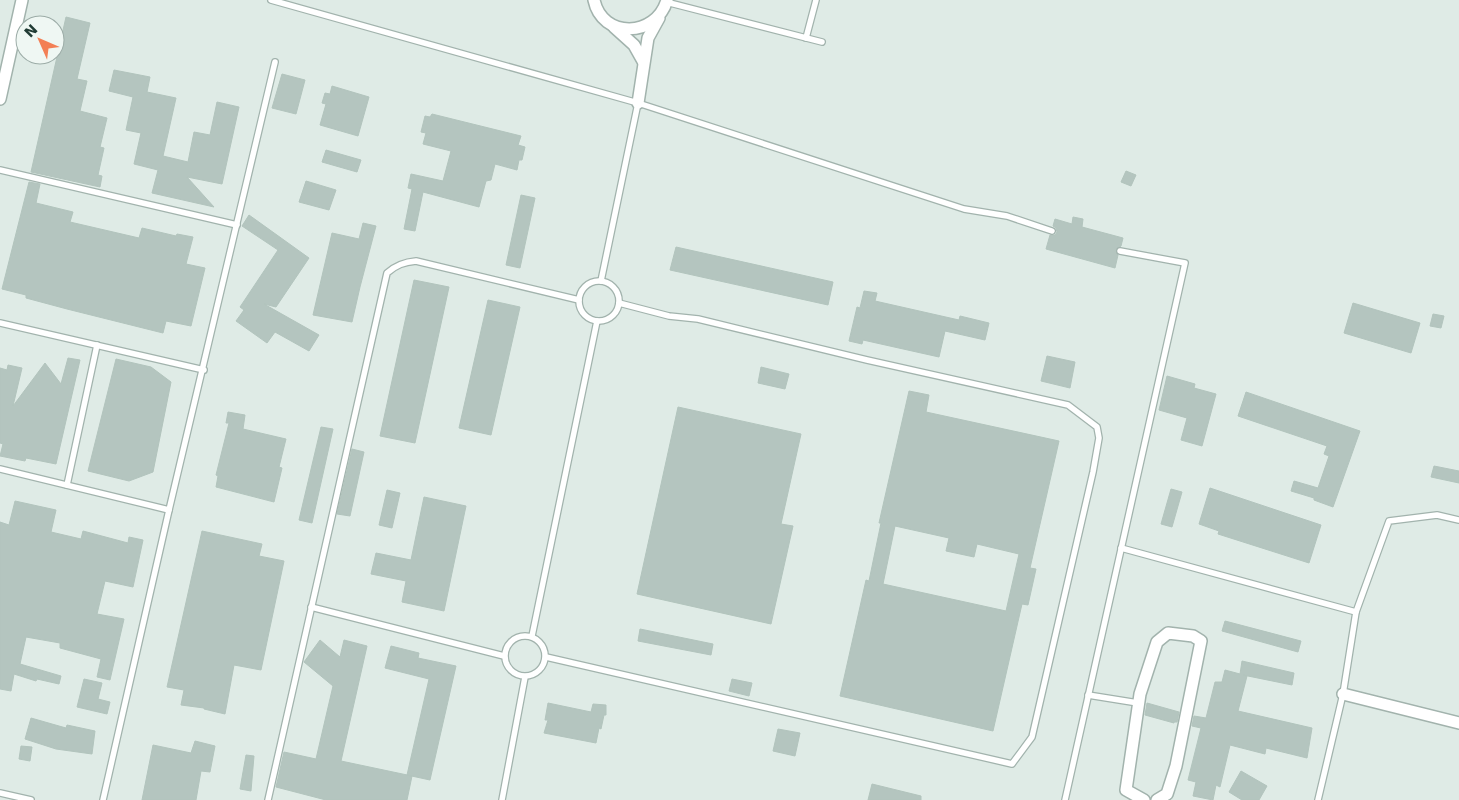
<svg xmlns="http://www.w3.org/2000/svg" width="1459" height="800" viewBox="0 0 1459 800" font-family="'DejaVu Sans',sans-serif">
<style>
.building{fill:#b4c5bf;stroke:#b2c4bd;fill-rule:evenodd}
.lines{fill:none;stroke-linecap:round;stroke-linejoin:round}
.lane-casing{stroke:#a2b3ad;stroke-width:8}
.street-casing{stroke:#a2b3ad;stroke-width:14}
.lane{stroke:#fff;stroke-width:5.5}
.street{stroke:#fff;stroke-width:11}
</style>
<rect width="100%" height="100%" fill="#dfebe6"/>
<g class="building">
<path d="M66 17 90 23 77 79 87 81 80 111 107 118 100 147 104 148 98 175 102 176 100 187 31 172Z"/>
<path d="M114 70 150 77 147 92 176 98 163 156 188 162 194 132 210 135 217 102 239 107 222 184 187 177 214 207 152 193 158 170 134 164 141 133 126 130 133 97 109 91Z"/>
<path d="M282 74 305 80 296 114 272 108Z"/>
<path d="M332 86 369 97 358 136 320 125 326 104 322 103 325 93 330 94Z"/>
<path d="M432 114 521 136 518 145 525 147 522 160H519L517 170 495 164 491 180 486 181 479 207 423 192 415 231 404 229 412 189 408 188 411 174 443 181 451 151 423 144 426 133 421 132 425 116 430 117Z"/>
<path d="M326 150 361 160 357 172 322 162Z"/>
<path d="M1126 171 1136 175 1131 186 1121 182Z"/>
<path d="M306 181 336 190 329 210 299 202Z"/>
<path d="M29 182 40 184 36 203 73 212 70 222 139 238 142 228 176 236 177 234 193 237 186 264 205 268 191 326 166 321 163 333 67 309 26 298V295L2 289Z"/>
<path d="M521 195 535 198 520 268 506 265Z"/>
<path d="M249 215 309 258 276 307 264 304 319 335 309 351 275 332 267 343 236 321 244 310 240 307 278 250 242 226Z"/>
<path d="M1073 217 1083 219 1082 227 1123 238 1121 246 1116 250V253L1118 255 1115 268 1046 249 1050 235H1055L1057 232 1056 228 1053 226 1055 219 1072 224Z"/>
<path d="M363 223 376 226 360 287 352 322 313 315 332 233 359 239Z"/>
<path d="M676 247 833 282 828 305 670 270Z"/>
<path d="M414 280 449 287 415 443 380 436Z"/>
<path d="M864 291 877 293 875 301 959 320 960 316 989 323 985 340 945 331 939 357 863 340 862 344 849 341 857 307 860 308Z"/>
<path d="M488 300 520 307 491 435 459 428Z"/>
<path d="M1353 303 1420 323 1411 353 1344 333Z"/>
<path d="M1433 314 1444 316 1441 328 1430 326Z"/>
<path d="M1047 356 1075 362 1070 388 1041 381Z"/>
<path d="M68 358 80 360 56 464 26 458 25 461 0 456 3 444 0 443V368L7 370 8 365 22 368 13 406 45 363 61 384Z"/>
<path d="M116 359 151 367 171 382 153 472 129 481 88 471Z"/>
<path d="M761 367 789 374 785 389 758 383Z"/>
<path d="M1167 376 1195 384 1194 388 1216 394 1202 446 1181 440 1187 418 1159 410Z"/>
<path d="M909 391 929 395 926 412 1059 441 1030 568 1036 569 1028 605 1022 604 993 731 840 696 866 580 869 581 881 523H879ZM895 526 949 538 946 551 974 557 977 544 1019 554 1006 611 883 584Z"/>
<path d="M1246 392 1360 431 1333 507 1314 500V498L1291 491 1294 481 1318 488 1329 456 1324 454 1327 446 1238 416Z"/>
<path d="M678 407 801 434 781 524 793 526 771 624 637 594Z"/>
<path d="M228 412 245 415 243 429 286 439 279 467 282 468 274 502 216 487 218 476 216 475 229 423H226Z"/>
<path d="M321 427 333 429 312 523 299 520Z"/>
<path d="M352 449 364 452 350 516 337 514Z"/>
<path d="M1434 466 1459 471V483L1431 477Z"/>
<path d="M1210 488 1321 525 1309 563 1218 534 1219 531 1199 524Z"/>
<path d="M1171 489 1182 492 1172 527 1161 524Z"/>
<path d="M387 490 400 493 392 528 379 525Z"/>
<path d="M424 497 466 506 444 611 402 602 406 581 371 574 376 553 411 560Z"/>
<path d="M15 501 56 510 51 532 81 539 83 531 128 543 129 537 143 540 133 587 105 581 97 614 124 619 110 680 97 677 101 659 60 648V643L26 637 20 664 61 676 59 684 37 679 36 681 14 674 11 691 0 689V522L9 525Z"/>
<path d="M202 531 262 544 259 556 284 561 261 670 234 665 225 714 204 709V708L181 705 184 690 167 687Z"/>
<path d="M1225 621 1301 641 1298 652 1222 631Z"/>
<path d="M640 629 713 644 711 655 638 641Z"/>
<path d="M320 640 340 657 344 640 367 646 341 761 412 776 407 800H326L276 787 284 752 316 759 333 686 304 662Z"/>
<path d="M391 646 419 653 418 658 456 666 430 780 407 775 429 679 385 668Z"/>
<path d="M1242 661 1294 673 1292 685 1243 675 1247 676 1238 711 1312 728 1307 758 1266 748 1265 754 1230 745 1220 787 1216 785 1213 800 1193 796 1196 782 1188 780 1201 728 1192 726 1194 716 1206 718 1215 682H1222L1225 670 1240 674Z"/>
<path d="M84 679 102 683 98 699 110 702 107 714 77 707Z"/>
<path d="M732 679 752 683 749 696 729 691Z"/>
<path d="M548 703 591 712 593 704 606 705V715H604L601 729 599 728 596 743 544 733 548 720H545Z"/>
<path d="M1147 703 1179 712 1177 722H1174V723L1145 715Z"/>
<path d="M31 718 66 728 67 725 95 731 92 754 56 749 25 739Z"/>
<path d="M778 729 800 733 795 756 773 751Z"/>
<path d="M195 741 215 746 210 772 201 771 196 800H142L153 745 191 753Z"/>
<path d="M21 746 32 747 30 761 19 759Z"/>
<path d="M246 755 254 756 251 791 240 789Z"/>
<path d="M1241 771 1267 786 1259 800H1242L1229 792Z"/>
<path d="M872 784 921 796V800H868Z"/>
</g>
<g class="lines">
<g class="lane-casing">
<g id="lane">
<path d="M271 0 638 103 964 209 1007 216 1052 231"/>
<path d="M666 2 822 42"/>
<path d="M806 38 816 0"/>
<path d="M0 170 237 225"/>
<path d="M601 281 638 103"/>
<circle cx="599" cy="301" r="20"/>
<path d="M0 323 204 370"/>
<path d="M0 469 169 510"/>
<path d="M67 485 97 345"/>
<path d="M1121 548 1356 612"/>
<path d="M311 607 504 656"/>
<circle cx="525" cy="656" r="20"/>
<path d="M532 636 597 321"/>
<path d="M546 657 1012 764 1032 737 1093 472 1099 438 1097 427 1068 405 867 360 698 319 669 316 619 303"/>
<path d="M1088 695 1138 703"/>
<path d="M0 793 31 800"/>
<path d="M103 800 169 510 275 62"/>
<path d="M268 800 387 273C396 265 404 262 416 261L579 300"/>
<path d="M502 800 525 677"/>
<path d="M1065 800 1185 263 1120 251"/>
<path d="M1318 800 1343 694 1356 612 1389 521 1437 515 1459 520"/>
</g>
</g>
<g class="street-casing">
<g id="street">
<path d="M594 0C602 39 656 38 667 0"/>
<path d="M614 27 634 45 643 61"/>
<path d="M0 99 22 0"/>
<path d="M638 103 648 38 659 18"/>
<path d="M1343 694 1459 723"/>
<path d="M1144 800 1126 790 1140 694 1157 642 1168 633 1193 636 1201 641 1176 766 1167 794 1157 800"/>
</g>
</g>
<use href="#lane" class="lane"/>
<use href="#street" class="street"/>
</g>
<g transform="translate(40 40) rotate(315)"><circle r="24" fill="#eff7f3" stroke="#9caca7"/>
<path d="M0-4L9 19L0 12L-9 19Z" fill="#f37f55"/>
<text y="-8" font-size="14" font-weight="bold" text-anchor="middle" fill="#203b34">N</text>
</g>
</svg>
